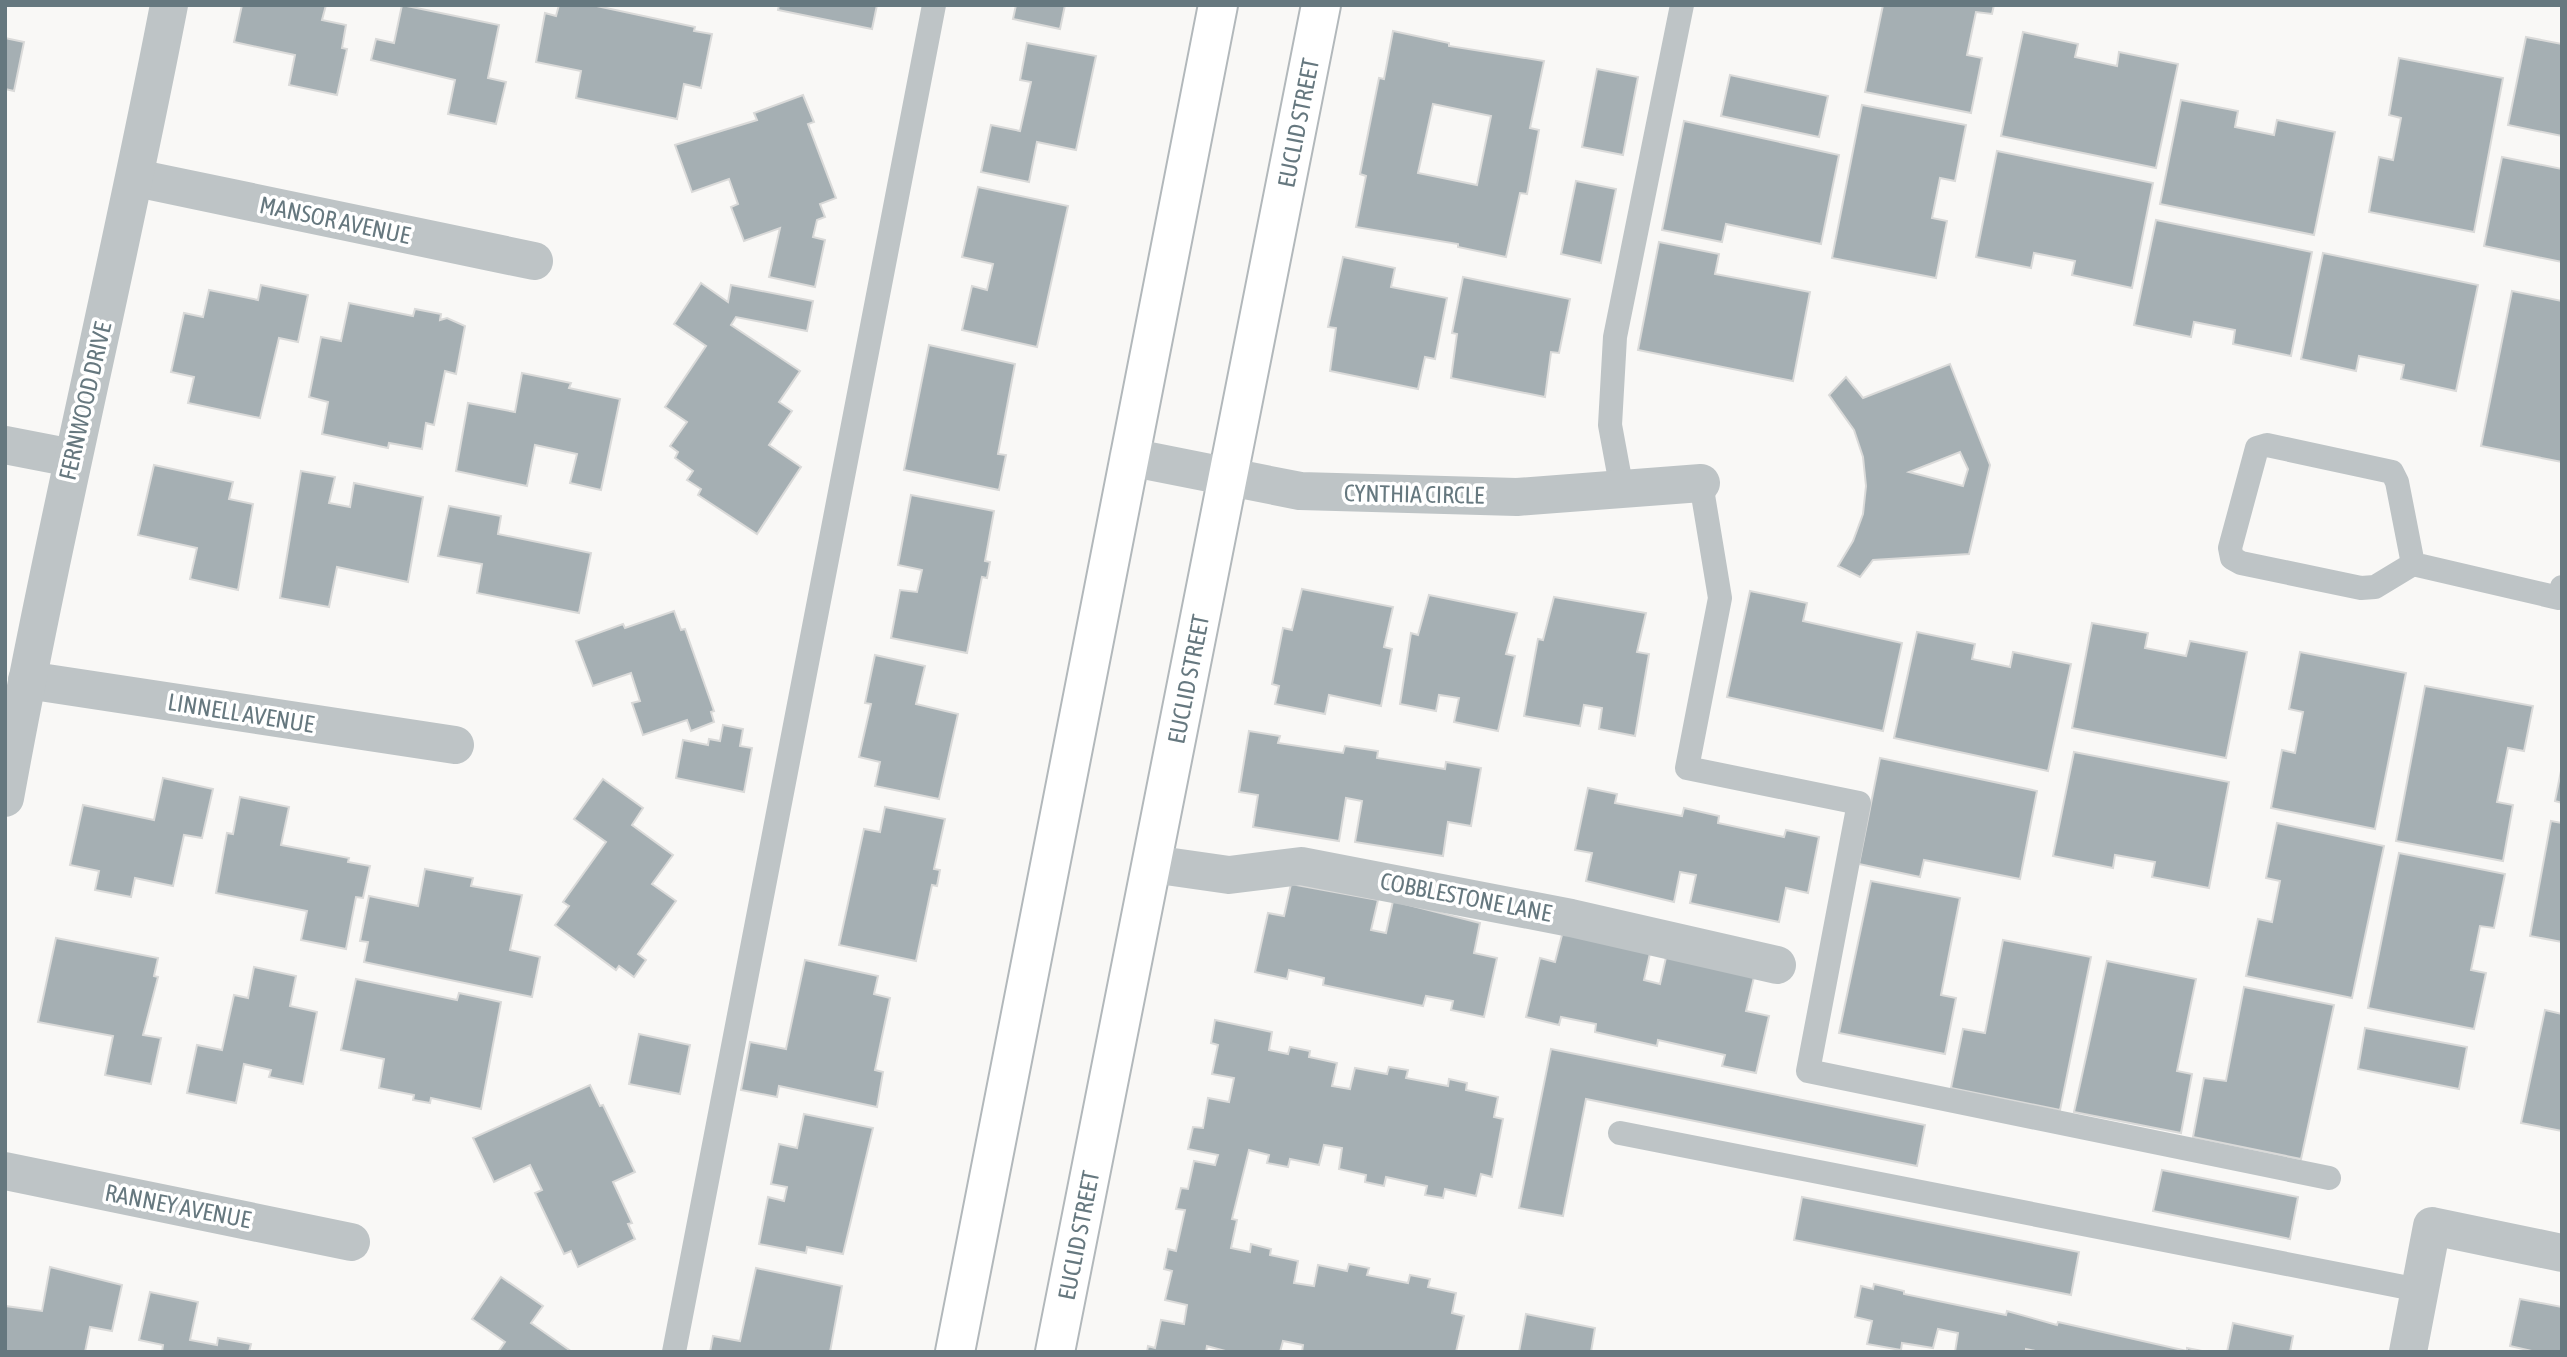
<svg xmlns="http://www.w3.org/2000/svg" width="2567" height="1357" viewBox="0 0 2567 1357" font-family="'Asap Condensed',sans-serif">
<style>
.building{fill:#a5afb3;stroke:#dadad9;stroke-width:2;fill-rule:evenodd}
.lines{fill:none;stroke-linecap:round;stroke-linejoin:round}
.primary-casing{stroke:#b2b8bb;stroke-width:42}
.service{stroke:#bec4c6;stroke-width:24}
.minor{stroke:#bec4c6;stroke-width:38}
.primary{stroke:#fff;stroke-width:38}
.labels{text-anchor:middle;dominant-baseline:central;stroke-width:7;stroke-linejoin:round;paint-order:stroke}
.street-label{font-size:24px;fill:#66787f;stroke:#fff}
</style>
<rect width="100%" height="100%" fill="#f9f8f6"/>
<g class="building">
<path d="M242 5H326L322 20 346 25 342 48 347 49 337 95 289 85 295 55 234 42Z"/>
<path d="M402 5 499 25 488 78 506 82 496 124 448 114 455 80 371 60 376 39 394 43Z"/>
<path d="M559 5H592L695 27 694 31 712 34 701 88 684 84 677 119 576 98 581 71 536 62 545 13 556 16Z"/>
<path d="M779 5H877L872 29 778 10Z"/>
<path d="M1016 5H1065L1060 29 1013 19Z"/>
<path d="M1883 5H1994L1992 14 1976 12 1967 55 1982 58 1971 113 1865 92Z"/>
<path d="M1393 31 1449 43V46L1544 61 1530 128 1539 130 1527 194 1520 193 1506 257 1458 247V244L1356 227 1366 176 1360 174 1379 78 1384 79ZM1433 104 1491 116 1477 185 1418 173Z"/>
<path d="M2023 32 2078 44 2075 57 2117 66 2119 52 2178 64 2156 168 2001 136Z"/>
<path d="M2526 37 2562 44V136L2508 125Z"/>
<path d="M5 38 24 42 14 91 5 89Z"/>
<path d="M1027 43 1096 56 1076 150 1037 142 1029 182 981 172 991 125 1020 131 1031 82 1020 80Z"/>
<path d="M2399 58 2503 78 2474 232 2369 212 2379 157 2393 160 2401 118 2389 115Z"/>
<path d="M1597 69 1638 77 1623 155 1582 147Z"/>
<path d="M1730 75 1828 96 1819 137 1721 116Z"/>
<path d="M803 95 814 122 808 124 836 198 820 204 825 217 817 220 813 237 825 240 815 287 769 277 780 228 744 241 731 207 738 204 729 179 692 192 675 145 757 120 754 113Z"/>
<path d="M2181 100 2238 111 2235 127 2274 135 2277 120 2335 132 2314 235 2160 204Z"/>
<path d="M1862 105 1966 125 1955 181 1940 178 1932 218 1947 221 1936 278 1832 258Z"/>
<path d="M1684 121 1839 155 1821 244 1726 224 1722 242 1662 230Z"/>
<path d="M1997 151 2153 183 2132 288 2072 275 2075 261 2034 253 2031 268 1976 257Z"/>
<path d="M2502 157 2562 169V262L2484 246Z"/>
<path d="M1576 181 1616 189 1601 263 1561 254Z"/>
<path d="M978 187 1068 206 1037 347 962 330 972 286 987 290 993 264 962 257Z"/>
<path d="M2156 220 2312 252 2291 356 2233 344 2235 330 2194 322 2191 337 2134 325Z"/>
<path d="M1659 242 1719 254 1715 274 1810 292 1793 381 1638 350Z"/>
<path d="M2323 253 2478 285 2456 391 2401 379 2404 365 2359 356 2356 371 2301 359Z"/>
<path d="M1343 257 1395 268 1391 287 1447 298 1435 359 1425 357 1418 389 1330 371 1336 328 1328 327Z"/>
<path d="M1463 277 1570 299 1559 353 1551 352 1545 397 1451 378 1457 334 1452 333Z"/>
<path d="M701 283 728 302 731 285 813 301 807 331 736 317 731 325 800 371 779 402 792 411 769 445 801 467 757 534 698 495 701 489 687 480 693 471 675 458 678 452 670 446 687 422 665 407 706 346 674 324Z"/>
<path d="M261 285 308 295 298 342 279 338 260 418 188 403 194 377 171 372 184 313 203 317 209 290 258 300Z"/>
<path d="M2512 291 2562 301V462L2481 446Z"/>
<path d="M349 303 413 316 415 309 441 314 440 320 447 318 465 326 456 374 445 371 434 425 426 423 422 449 389 443 388 448 322 434 328 402 309 397 321 337 341 341Z"/>
<path d="M929 345 1015 364 998 454 1006 455 999 490 904 470Z"/>
<path d="M1950 364 1990 465 1969 554 1873 560 1860 577 1838 566 1853 541 1863 514 1866 486 1863 457 1854 430 1829 395 1846 377 1863 398ZM1960 452 1968 469 1963 486 1909 472Z"/>
<path d="M522 373 571 383 569 388 620 399 601 490 570 483 577 454 535 445 527 486 456 471 468 403 515 412Z"/>
<path d="M154 465 233 482 229 499 253 504 238 590 190 579 197 548 138 535Z"/>
<path d="M301 471 335 477 329 503 350 507 354 483 423 497 408 582 337 567 329 607 280 598Z"/>
<path d="M911 495 994 511 985 561 990 562 987 578 982 577 967 653 891 638 900 590 917 592 922 570 898 565Z"/>
<path d="M449 506 501 516 498 534 591 553 579 613 477 593 482 564 438 556Z"/>
<path d="M1302 589 1393 607 1384 647 1392 649 1381 706 1329 695 1325 714 1275 704 1279 686 1272 684 1283 628 1292 630Z"/>
<path d="M1750 591 1807 603 1803 621 1902 643 1883 731 1727 697Z"/>
<path d="M1429 595 1517 613 1506 654 1515 656 1498 731 1454 722 1459 698 1439 695 1436 711 1400 704 1411 633 1418 635Z"/>
<path d="M1554 597 1646 613 1637 652 1649 654 1635 736 1599 729 1602 708 1584 705 1580 726 1524 716 1538 639 1543 640Z"/>
<path d="M674 611 681 630 685 629 714 711 711 712 714 722 691 731 687 720 643 735 632 703 640 701 631 673 593 686 576 641 623 624 625 628Z"/>
<path d="M2092 623 2148 633 2145 648 2186 656 2190 641 2247 652 2226 758 2072 728Z"/>
<path d="M1917 632 1975 644 1972 659 2010 667 2013 652 2071 664 2048 771 1894 738Z"/>
<path d="M2300 652 2406 673 2375 829 2271 808 2282 750 2295 753 2303 712 2289 709Z"/>
<path d="M875 655 925 666 916 704 958 714 939 799 875 786 880 762 859 757 871 704 865 703Z"/>
<path d="M2425 686 2533 706 2524 751 2508 748 2497 802 2513 805 2503 861 2396 841Z"/>
<path d="M723 725 743 729 740 746 752 748 744 792 676 778 683 740 708 745 709 739 720 741Z"/>
<path d="M1249 731 1280 736 1278 743 1343 753 1345 746 1378 751 1377 758 1445 769 1446 762 1481 768 1471 826 1448 822 1443 856 1355 842 1362 801 1346 798 1339 841 1253 827 1258 795 1239 792Z"/>
<path d="M2074 752 2229 782 2209 888 2152 877 2155 862 2115 855 2113 868 2053 856Z"/>
<path d="M1880 758 2037 791 2020 879 1924 860 1920 877 1859 864Z"/>
<path d="M2562 766V803L2555 801Z"/>
<path d="M163 778 213 789 202 838 184 835 173 886 135 878 131 897 95 890 99 871 70 865 83 805 154 820Z"/>
<path d="M603 779 643 808 632 825 673 855 652 884 676 901 638 954 646 960 634 977 619 966 616 970 555 925 569 906 563 902 606 842 574 819Z"/>
<path d="M1588 788 1617 794 1615 803 1682 816 1684 808 1719 816 1718 823 1784 837 1786 830 1819 837 1808 893 1786 888 1779 922 1690 903 1696 875 1680 872 1674 902 1586 881 1592 853 1575 850Z"/>
<path d="M240 797 289 807 281 845 349 858 348 862 370 866 363 898 356 897 346 949 301 940 307 911 216 893 227 833 233 834Z"/>
<path d="M885 807 945 819 934 869 940 870 937 886 932 885 916 961 839 945 864 829 880 832Z"/>
<path d="M2551 821 2562 823V942L2530 936Z"/>
<path d="M2277 823 2384 846 2352 998 2246 976 2258 919 2272 922 2280 881 2266 878Z"/>
<path d="M2399 853 2505 874 2494 928 2480 926 2471 970 2486 973 2474 1029 2368 1008Z"/>
<path d="M425 869 473 878 471 886 522 895 510 950 540 957 532 997 364 962 368 942 360 941 369 896 418 906Z"/>
<path d="M1871 881 1960 898 1941 995 1956 998 1945 1054 1839 1033Z"/>
<path d="M1291 884 1378 900 1371 930 1386 933 1393 901 1480 923 1474 953 1497 958 1484 1017 1451 1010 1453 1001 1426 996 1423 1006 1323 985 1324 978 1289 970 1287 979 1255 972 1268 913 1284 916Z"/>
<path d="M1563 931 1651 949 1644 980 1660 984 1667 953 1754 977 1746 1011 1769 1016 1756 1073 1722 1066 1725 1055 1658 1040 1657 1046 1595 1032 1596 1024 1561 1017 1559 1025 1526 1017 1540 958 1555 962Z"/>
<path d="M56 938 158 958 154 976 158 977 143 1035 161 1038 151 1084 105 1075 113 1036 38 1022Z"/>
<path d="M2003 940 2091 957 2060 1110 1951 1088 1963 1029 1985 1033Z"/>
<path d="M805 960 878 976 874 994 890 998 875 1070 883 1072 877 1107 779 1086 777 1097 741 1090 750 1042 786 1049Z"/>
<path d="M2107 961 2196 979 2177 1071 2192 1074 2181 1133 2074 1112Z"/>
<path d="M254 967 296 976 290 1006 317 1012 303 1084 269 1077 271 1070 244 1064 236 1103 187 1093 197 1045 222 1050 234 995 248 998Z"/>
<path d="M356 979 457 1000 459 993 501 1002 481 1109 431 1098 430 1103 413 1100 414 1095 379 1088 384 1059 341 1050Z"/>
<path d="M2244 987 2334 1005 2301 1159 2193 1137 2204 1078 2226 1081Z"/>
<path d="M2545 1010 2562 1014V1131L2521 1123Z"/>
<path d="M1215 1020 1272 1032 1269 1050 1288 1054 1290 1047 1310 1051 1309 1057 1337 1063 1332 1086 1350 1089 1355 1068 1387 1074 1389 1067 1408 1070 1406 1078 1448 1086 1449 1079 1467 1083 1466 1090 1498 1097 1494 1117 1503 1119 1492 1177 1481 1174 1476 1196 1445 1189 1443 1198 1425 1195 1427 1186 1386 1177 1384 1186 1365 1182 1366 1175 1339 1169 1342 1148 1324 1145 1319 1165 1290 1159 1288 1167 1267 1163 1269 1155 1249 1150 1232 1219 1237 1220 1231 1248 1250 1252 1251 1244 1271 1249 1270 1255 1298 1261 1294 1283 1314 1286 1318 1265 1347 1271 1349 1264 1369 1268 1367 1275 1408 1283 1410 1275 1430 1279 1428 1287 1456 1293 1452 1313 1464 1316 1456 1352H1302L1303 1345 1283 1341 1280 1352H1229L1207 1346 1206 1352H1147L1148 1346 1155 1348 1161 1320 1184 1324 1187 1305 1165 1300 1172 1271 1164 1269 1168 1249 1176 1251 1185 1210 1176 1209 1181 1188 1188 1189 1194 1161 1215 1165 1218 1155 1188 1149 1193 1127 1203 1128 1208 1098 1229 1102 1234 1078 1212 1074 1218 1045 1211 1043Z"/>
<path d="M2365 1028 2467 1047 2459 1089 2358 1069Z"/>
<path d="M639 1034 690 1045 680 1094 629 1084Z"/>
<path d="M1551 1049 1925 1125 1917 1166 1586 1099 1563 1216 1519 1208Z"/>
<path d="M590 1085 600 1106 603 1105 635 1172 613 1182 632 1223 628 1224 635 1239 578 1267 571 1251 564 1254 535 1193 542 1190 530 1165 494 1182 473 1138Z"/>
<path d="M804 1114 873 1128 843 1254 807 1247 806 1253 759 1244 768 1197 784 1201 787 1187 771 1184 779 1144 797 1148Z"/>
<path d="M2162 1170 2298 1197 2290 1239 2153 1211Z"/>
<path d="M1802 1197 2079 1252 2071 1295 1794 1240Z"/>
<path d="M50 1267 122 1285 112 1331 90 1327 85 1352H5V1306L42 1311Z"/>
<path d="M756 1268 842 1286 830 1352H710L713 1336 740 1341Z"/>
<path d="M501 1277 543 1306 531 1323 572 1352H498L505 1342 472 1319Z"/>
<path d="M1874 1284 1904 1291V1294L2006 1315 2007 1311 2057 1325 2058 1322 2187 1351V1348L2207 1352H2040L2026 1349V1352H1955L1958 1333 1938 1329 1933 1348 1902 1343 1901 1350 1867 1344 1872 1321 1855 1317 1861 1286 1873 1289Z"/>
<path d="M150 1292 198 1302 190 1340 217 1345 218 1338 251 1344 249 1352H162L163 1345 139 1340Z"/>
<path d="M2520 1299 2562 1307V1352H2536L2510 1346Z"/>
<path d="M1526 1314 1595 1328 1591 1352H1519Z"/>
<path d="M2233 1323 2293 1336 2290 1352H2227Z"/>
</g>
<g class="lines">
<g class="primary-casing">
<g id="primary">
<path d="M955 1352 1218 5"/>
<path id="s1" d="M1055 1352 1321 5"/>
</g>
</g>
<g class="service">
<path d="M1701 483 1720 598 1687 768 1859 803 1808 1071 2329 1178"/>
<path d="M1622 490 1610 425 1615 337 1682 5"/>
<path d="M2413 564 2397 482 2392 472 2267 445 2257 448 2230 548 2232 558 2241 563 2361 588 2375 587 2413 564 2559 598 2562 587"/>
<path d="M1620 1133 2419 1290"/>
<path d="M674 1352 934 5"/>
</g>
<g class="minor">
<path d="M136 178 534 261"/>
<path d="M5 445 72 458"/>
<path d="M1129 457 1300 491 1517 497 1701 483"/>
<path d="M27 680 455 745"/>
<path d="M5 798C53 532 118 270 169 5"/>
<path d="M1152 864 1229 875 1301 866 1571 918 1777 965"/>
<path d="M5 1171 351 1242"/>
<path d="M2408 1352 2432 1226 2562 1253"/>
</g>
<use href="#primary" class="primary"/>
</g>
<g class="labels">
<g class="street-label">
<text stroke="none"><textPath href="#s1" startOffset="1253">EUCLID STREET</textPath></text>
<text transform="translate(335 220) rotate(12)">MANSOR AVENUE</text>
<text transform="translate(85 401) rotate(-77)">FERNWOOD DRIVE</text>
<text transform="translate(1414 494) rotate(1)">CYNTHIA CIRCLE</text>
<text stroke="none"><textPath href="#s1" startOffset="686">EUCLID STREET</textPath></text>
<text transform="translate(241 713) rotate(9)">LINNELL AVENUE</text>
<text transform="translate(1466 897) rotate(11)">COBBLESTONE LANE</text>
<text transform="translate(178 1206) rotate(11)">RANNEY AVENUE</text>
<text stroke="none"><textPath href="#s1" startOffset="119">EUCLID STREET</textPath></text>
</g>
</g>
<rect width="2567" height="1357" fill="none" stroke="#66787f" stroke-width="14"/>
</svg>
